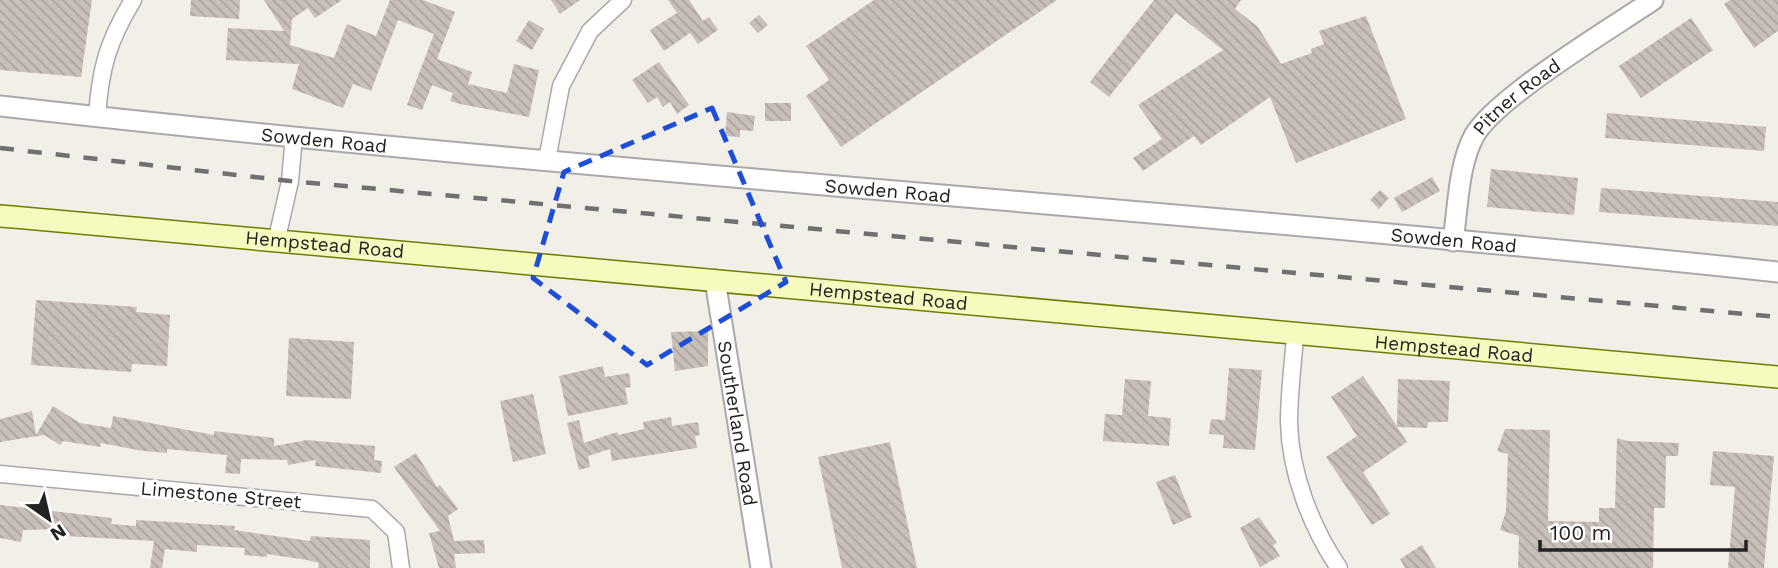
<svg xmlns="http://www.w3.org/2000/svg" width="1778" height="568" viewBox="0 0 1778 568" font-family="'Work Sans',sans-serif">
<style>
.building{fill:url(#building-back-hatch)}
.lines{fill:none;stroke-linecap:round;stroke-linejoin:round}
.minor-casing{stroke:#a9a9a9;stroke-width:19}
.tertiary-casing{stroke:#a9a9a9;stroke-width:23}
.secondary-casing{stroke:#707d05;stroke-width:24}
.minor{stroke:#fff;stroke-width:16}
.tertiary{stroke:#fff;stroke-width:19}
.secondary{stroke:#f7fabf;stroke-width:21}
.rail{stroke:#707070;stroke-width:4.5;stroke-dasharray:14 14;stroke-linecap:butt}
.marked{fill:none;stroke:#1d4ed8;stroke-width:5;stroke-dasharray:14 9;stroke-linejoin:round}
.labels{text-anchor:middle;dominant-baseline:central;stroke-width:6;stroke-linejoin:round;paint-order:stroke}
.street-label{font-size:19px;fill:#222;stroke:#fff}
</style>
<defs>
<pattern id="building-back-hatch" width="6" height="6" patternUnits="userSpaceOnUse" patternTransform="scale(1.75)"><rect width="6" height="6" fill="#c7bfb8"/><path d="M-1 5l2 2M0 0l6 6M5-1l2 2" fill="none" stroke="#aba49e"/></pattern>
</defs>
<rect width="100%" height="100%" fill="#f2efe9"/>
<g class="building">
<path d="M0 0H92L81 77 0 70Z"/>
<path d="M191 0H240L239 19 190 16Z"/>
<path d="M264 0H342L315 18 308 8 292 19 290 45 334 58 347 24 376 36 390 0H423L455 12 437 59 472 72 468 84 507 93 514 64 539 70 529 117 460 104 450 101 453 93 432 85 422 110 407 105 434 34 398 20 371 91 353 84 343 108 292 89 299 64 226 60 228 28 284 31Z"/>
<path d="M551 0H580L560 14Z"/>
<path d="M668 0H689L703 21 709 17 718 30 698 44 690 33 664 51 650 30 677 13Z"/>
<path d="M874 0H1057L841 147 806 96 829 80 806 46Z"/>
<path d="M1154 0H1241L1235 9 1258 27 1281 64 1312 53 1311 49 1324 44 1319 31 1366 16 1406 119 1296 163 1270 97 1201 145 1194 136 1143 171 1133 158 1162 139 1138 105 1223 50 1176 13 1109 97 1090 82Z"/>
<path d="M1730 0H1778V31L1754 48 1724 4Z"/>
<path d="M759 15 768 25 758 33 749 23Z"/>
<path d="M1691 18 1713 50 1641 98 1619 66Z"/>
<path d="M529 20 544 29 532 50 516 41Z"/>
<path d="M659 62 689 105 677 114 670 102 663 107 657 97 648 103 632 80Z"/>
<rect x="765" y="103" width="26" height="18"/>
<path d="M727 112 755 116 753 131 740 130V137L725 136Z"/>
<path d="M1607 113 1766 127 1764 151 1605 138Z"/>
<path d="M1491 169 1578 178 1574 215 1487 207Z"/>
<path d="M1432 177 1440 191 1402 212 1394 198Z"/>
<path d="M1601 188 1778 202V226L1599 212Z"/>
<path d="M1380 190 1389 198 1379 209 1370 200Z"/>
<path d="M36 300 137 307 136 312 170 315 167 366 132 364 131 372 31 365Z"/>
<path d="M708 331V366L675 371 671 332Z"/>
<path d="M289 338 354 342 351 399 286 396Z"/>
<path d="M603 366 605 377 629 373 631 387 625 388 628 404 568 416 559 376Z"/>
<path d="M1229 368 1262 370 1255 450 1223 448 1224 435 1209 434 1211 419 1225 420Z"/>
<path d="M1363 376 1397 426 1398 379 1450 381 1448 422H1428L1427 428 1397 427 1407 442 1363 472 1390 514 1372 525 1326 457 1357 436 1331 397Z"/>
<path d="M1125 379 1151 381 1148 416 1171 418 1169 446 1103 441 1105 414 1122 415Z"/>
<path d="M533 394 546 454 513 462 500 401Z"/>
<path d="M53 406 80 423 111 428 113 416 214 435V431L274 438V446L307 440 375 446 374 460 382 461 381 473 315 466 316 460 288 465 287 460 241 459 240 474 225 473 227 455 167 449V453L143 451 101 443 100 447 63 441 60 445 44 435 0 442V419L32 411 36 435Z"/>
<path d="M671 417 672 426 698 422 700 435 695 436 697 448 612 461 610 449 588 456 590 467 579 470 567 423 579 420 584 443 617 432 618 435 644 429 643 422Z"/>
<path d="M1505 429 1550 430 1548 521 1599 522V508H1615L1617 438 1628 441 1679 443 1678 456H1666L1665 508H1654L1653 568H1518L1519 536 1500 530 1506 511 1508 454 1497 451Z"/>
<path d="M890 442 917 568H842L818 457Z"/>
<path d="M1713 451 1774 456 1764 568H1728L1735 487 1710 485Z"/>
<path d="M416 453 437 487 440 485 458 509 448 516 454 541 484 540 485 553 454 554 456 568H439L429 533 440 531 394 467Z"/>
<path d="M1175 475 1192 517 1173 525 1156 482Z"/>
<path d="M0 505 112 518 111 524 136 526V520L171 522 235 526 234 530 310 541 311 536 370 540V568H318L319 563 307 560 267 554V557L244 555 245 548 197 545V552L165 549 162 568H150L154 541 65 536 66 529 23 530 21 542 0 538Z"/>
<path d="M1259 517 1277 543 1273 545 1280 556 1260 567 1240 528Z"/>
<path d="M1422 545 1436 568H1405L1400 559Z"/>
</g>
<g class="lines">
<g class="minor-casing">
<g id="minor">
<path d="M97 117C100 69 108 41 133 0"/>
<path d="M547 160 561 86 590 31 623 0"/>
<path d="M277 238 290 181 294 136"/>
<path d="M1295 336C1293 364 1289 394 1289 422 1290 472 1311 527 1339 568"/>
<path d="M0 474 372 509 396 532 401 568"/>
</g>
</g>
<g class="tertiary-casing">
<g id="tertiary">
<path id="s1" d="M0 106C591 173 1186 209 1778 272"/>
<path id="s2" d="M1453 241C1458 208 1458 166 1474 136 1496 97 1612 28 1653 0"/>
<path id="s3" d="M715 280 761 568"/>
</g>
</g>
<g class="secondary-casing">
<g id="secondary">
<path id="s4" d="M0 216C593 265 1185 326 1778 377"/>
</g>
</g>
<use href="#minor" class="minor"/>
<use href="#tertiary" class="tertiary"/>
<use href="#secondary" class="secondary"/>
<path class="rail" d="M0 148 290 181 1778 317"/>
</g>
<path class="marked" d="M712 108 786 282 647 365 533 278 564 172Z"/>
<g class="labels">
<g class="street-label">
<text stroke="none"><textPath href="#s2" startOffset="166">Pitner Road</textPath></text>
<text stroke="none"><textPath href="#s1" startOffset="326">Sowden Road</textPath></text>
<text stroke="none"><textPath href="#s1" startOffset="892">Sowden Road</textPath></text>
<text stroke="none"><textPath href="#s1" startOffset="1460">Sowden Road</textPath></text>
<text stroke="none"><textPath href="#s4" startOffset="326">Hempstead Road</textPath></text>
<text stroke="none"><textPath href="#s4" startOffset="892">Hempstead Road</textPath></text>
<text stroke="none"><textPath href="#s4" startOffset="1460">Hempstead Road</textPath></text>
<text stroke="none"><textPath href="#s3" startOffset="145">Southerland Road</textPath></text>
<text transform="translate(221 495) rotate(5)">Limestone Street</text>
</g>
</g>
<g transform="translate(49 519) rotate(146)" stroke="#ffffff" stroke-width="5" paint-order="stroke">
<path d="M0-5L12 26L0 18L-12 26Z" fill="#222222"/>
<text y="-10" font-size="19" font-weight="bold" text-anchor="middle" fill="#222222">N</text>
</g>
<path d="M1540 540v10h206v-10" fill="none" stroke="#222222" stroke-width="3.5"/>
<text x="1550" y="540" font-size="21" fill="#222222" stroke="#ffffff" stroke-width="5" paint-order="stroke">100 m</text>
</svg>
